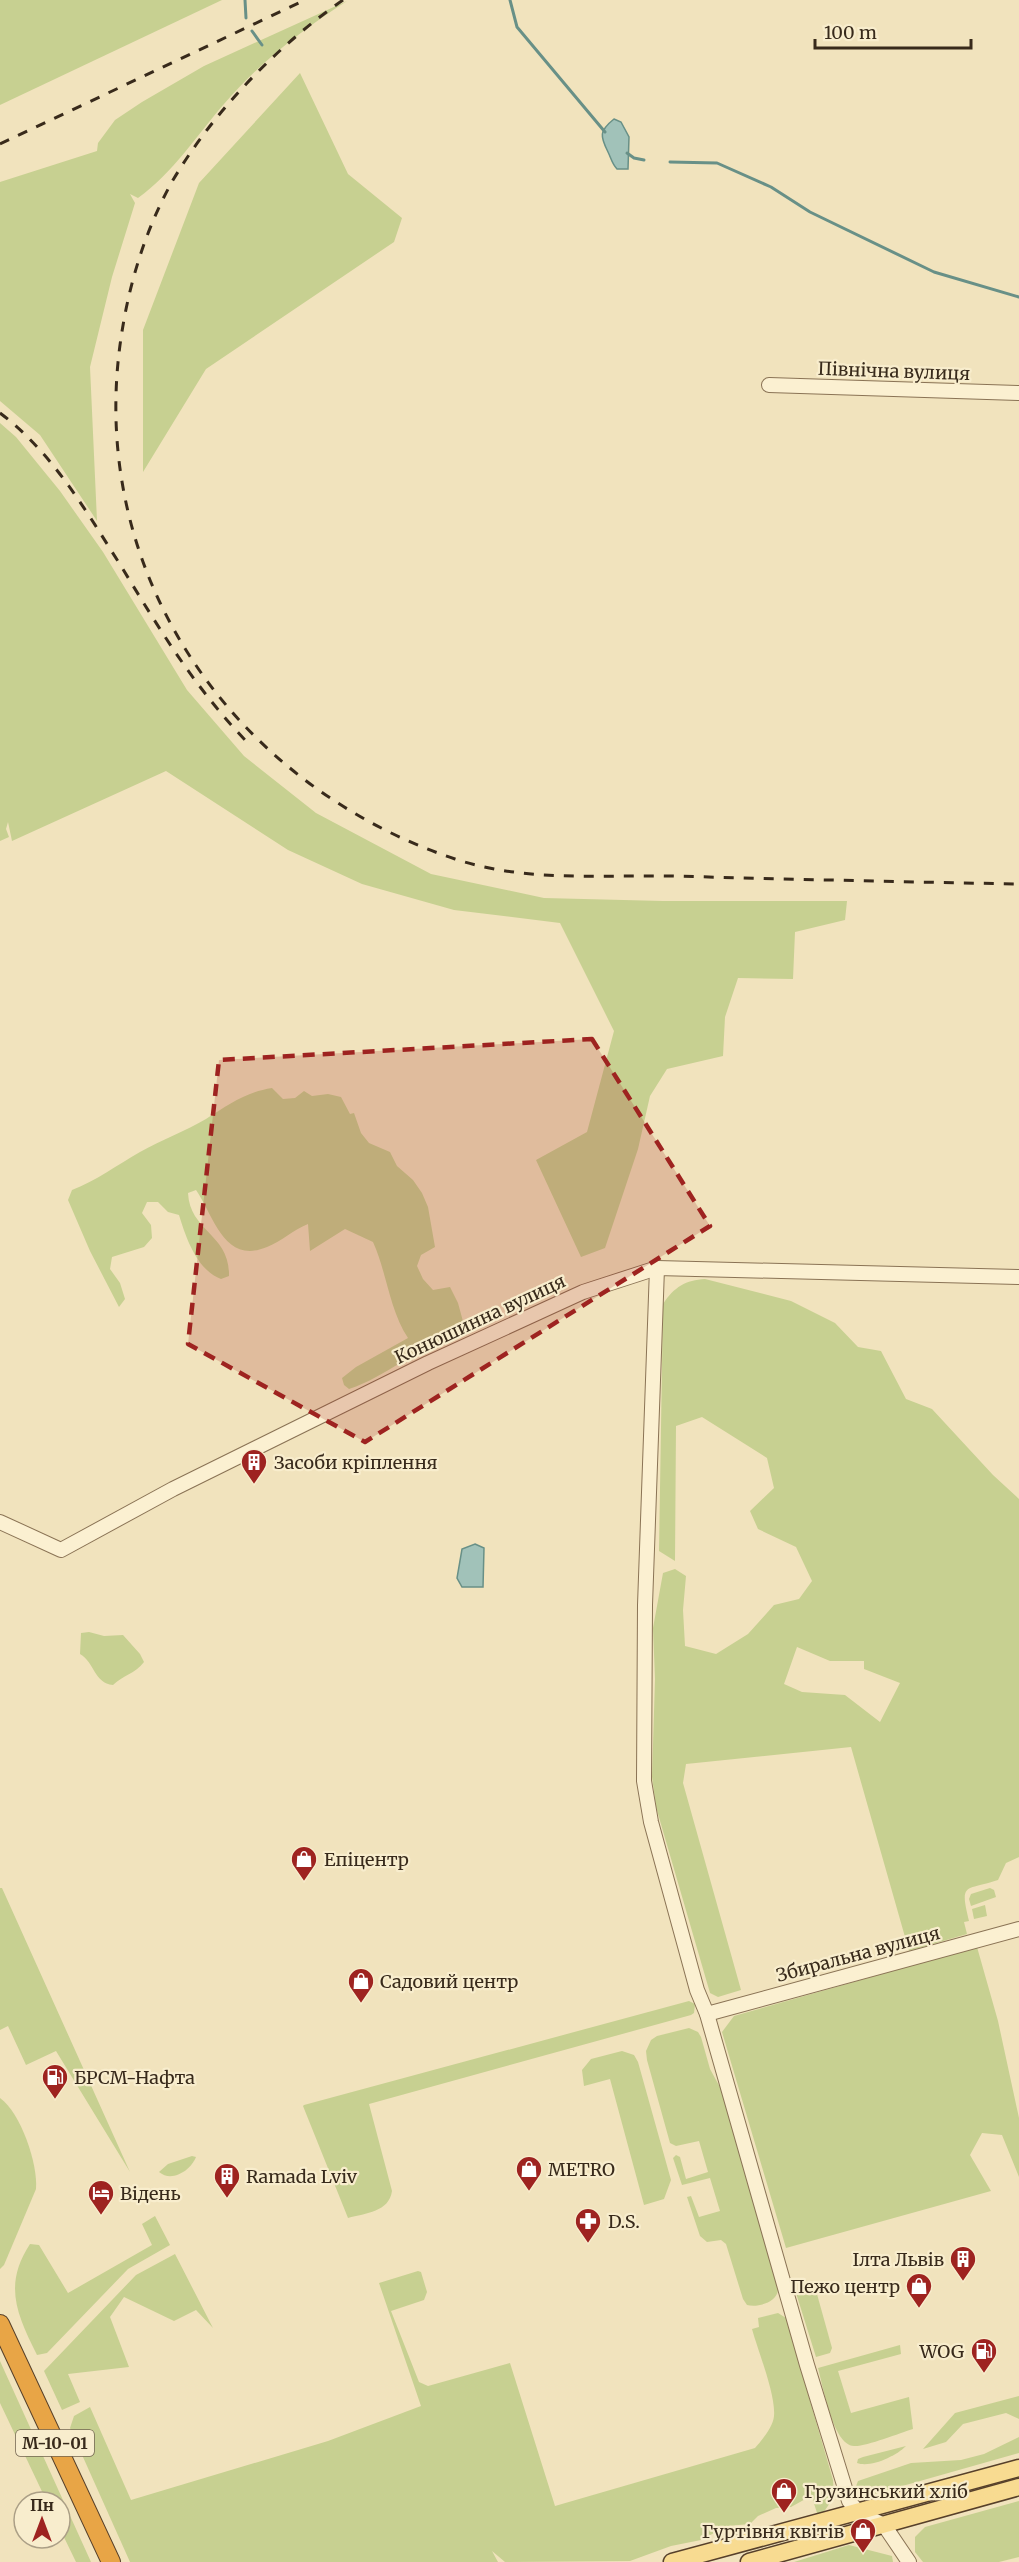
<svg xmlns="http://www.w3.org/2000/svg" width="1019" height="2562" viewBox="0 0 1019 2562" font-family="Merriweather,serif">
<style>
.green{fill:#c7d091;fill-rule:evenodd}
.water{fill:#a1c2b9;stroke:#689087;stroke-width:1.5}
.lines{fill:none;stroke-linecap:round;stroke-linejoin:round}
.stream{stroke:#689087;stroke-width:3}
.minor-casing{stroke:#8a7355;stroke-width:16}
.major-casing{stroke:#57402a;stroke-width:19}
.highway-casing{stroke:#57402a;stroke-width:20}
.minor{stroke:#fbf0d1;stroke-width:14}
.major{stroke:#f8db91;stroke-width:16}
.highway{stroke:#e8a546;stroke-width:18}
.rail{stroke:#382a1b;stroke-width:3;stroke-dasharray:10 10;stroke-linecap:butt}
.marked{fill:#9e2320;fill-opacity:0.2;stroke:#9e2320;stroke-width:4.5;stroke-dasharray:12 8;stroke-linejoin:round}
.labels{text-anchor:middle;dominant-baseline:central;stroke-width:4.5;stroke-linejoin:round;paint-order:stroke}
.shield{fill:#f8edcd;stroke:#726450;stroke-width:1.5}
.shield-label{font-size:16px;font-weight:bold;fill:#382a1b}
.street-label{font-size:18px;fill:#382a1b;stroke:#f8edcd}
.poi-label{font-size:18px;fill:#382a1b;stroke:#f8edcd;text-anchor:start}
</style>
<rect width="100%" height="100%" fill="#f1e3bd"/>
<g class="green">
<path d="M0 0H222L0 105Z"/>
<path d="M347 1C302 30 260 62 224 104 196 136 173 173 138 198L130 194 135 203 112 277 90 367 97 521 40 435 0 401V182L97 151 98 143 115 120 142 102 204 66Z"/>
<path d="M300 73 348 174 402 218 394 242 206 369 143 472V330L199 183Z"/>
<path d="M0 423 16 437 60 491 103 552 187 690 244 756 316 813 431 874 544 898 663 901H847L845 920 795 932 793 979 738 978 725 1017 723 1056 667 1069 650 1096 638 1149 605 1248 581 1257 536 1160 587 1132 614 1031 560 923 454 910 362 884 288 850 166 771 12 841 8 822 6 829 9 837 0 841Z"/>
<path d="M272 1088 283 1099 295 1098 304 1091 312 1096 328 1094 341 1097 350 1114 354 1113 361 1133 369 1143 390 1152 397 1166 413 1180 422 1193 428 1207 435 1247 421 1255 417 1266 423 1279 433 1290 450 1287 458 1303 464 1325 455 1337C413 1349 388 1376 349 1389L344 1385 342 1378 356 1367 408 1338C389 1309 387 1273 373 1242L345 1229 310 1251 308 1224C293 1230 282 1241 267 1247 224 1265 214 1216 196 1190L188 1193C190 1232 230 1234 229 1276L221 1279C197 1270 186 1238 179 1215L168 1212 158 1202H147L142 1213 151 1225 152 1238 144 1247 112 1257 110 1269 120 1283 125 1299 119 1307 90 1251 68 1200 72 1190C96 1181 117 1165 140 1152 161 1140 186 1131 206 1119 228 1105 246 1092 272 1088Z"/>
<path d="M705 1279 791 1301 835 1323 858 1347 881 1351 906 1399 932 1409 993 1475 1019 1499V1857L1006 1863 998 1880C966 1891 959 1881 969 1921L964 1922 967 1934 909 1951 851 1747 686 1764 683 1783 741 1990 718 1997 710 1993 656 1807 652 1777 655 1679 653 1628 663 1573 675 1569 686 1576 683 1610 685 1646 716 1654 748 1634 774 1605 799 1599 812 1581 796 1547 758 1529 750 1511 774 1488 767 1458 702 1417 676 1426 675 1561 659 1551 663 1304C674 1287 686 1280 705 1279ZM797 1647 830 1661H864V1669L900 1683 880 1722 845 1695 802 1692 784 1684Z"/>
<path d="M89 1632 104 1636 123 1635 140 1654 144 1662C135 1674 123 1675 113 1685 94 1683 95 1663 80 1654L81 1633Z"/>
<path d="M0 1888H2L130 2172 56 2051 26 2065 8 2026 0 2030Z"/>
<path d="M990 1888 994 1890 996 1897 971 1906 969 1899 971 1894Z"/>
<path d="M985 1905 987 1916 974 1919 972 1909Z"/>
<path d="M977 1947 998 2021 1019 2118V2177L1002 2135 982 2133 970 2155 991 2191 786 2248 722 2032 734 2016Z"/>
<path d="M689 2001 695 2004 694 2013 691 2015 369 2104 392 2191C389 2212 366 2213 348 2218L303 2106 304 2105Z"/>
<path d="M689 2028 698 2032 701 2037 710 2069 721 2089 778 2290C777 2302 758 2308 747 2305L743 2299 726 2244 721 2240 707 2242 700 2236 687 2197 691 2196 699 2217 720 2211 710 2178 682 2185 673 2158 676 2155 680 2157 686 2179 708 2172 699 2141 676 2146 670 2143 647 2060 646 2051 651 2040 657 2036Z"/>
<path d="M622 2051 634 2055 638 2062 671 2180 664 2199 644 2205 610 2079 584 2086 582 2070 591 2059Z"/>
<path d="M0 2098C21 2113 38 2164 36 2189L4 2265 0 2269Z"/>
<path d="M192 2156 196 2157C191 2170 172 2183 159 2172L168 2164Z"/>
<path d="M155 2216 170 2245 128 2269 47 2353 37 2355C17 2315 3 2285 30 2244L39 2245 68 2293 152 2245 142 2224Z"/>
<path d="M175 2254 213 2328 196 2310 174 2321 124 2297 110 2317 129 2367 68 2374 80 2402 62 2410 44 2371 136 2275Z"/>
<path d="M418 2271 421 2272 427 2292 424 2300 391 2311 419 2382 428 2386 510 2363 555 2506 755 2448C762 2440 773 2427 774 2416 776 2395 758 2351 752 2329L759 2327 758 2318 778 2313 786 2318 833 2480 834 2497 821 2516H818L809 2488V2497L791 2507 776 2508 758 2516 750 2524 727 2526 701 2540 671 2546 630 2561 505 2562 492 2551 498 2562H130L70 2428 74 2416 90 2407 131 2500 328 2441 421 2406 379 2283Z"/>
<path d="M815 2287 832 2348 830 2353 816 2357 796 2293Z"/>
<path d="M900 2345 901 2354 838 2371 851 2413 909 2397 913 2429C900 2433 865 2447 854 2446 833 2445 823 2386 818 2368Z"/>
<path d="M0 2361 91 2562H76L60 2529V2502H47L0 2403Z"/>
<path d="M1019 2396V2419L1006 2413 963 2424 946 2442 923 2449 955 2413Z"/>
<path d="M1019 2437V2453L867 2496H861L855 2489 858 2481 911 2463 961 2460 984 2454Z"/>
<path d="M906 2446C896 2456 871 2468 857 2463L858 2459 863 2457Z"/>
<path d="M1019 2501V2557L999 2562H923L915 2552V2537L925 2527Z"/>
<path d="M849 2545 892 2556 893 2562H794Z"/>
</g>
<g class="water">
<path d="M614 119 621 122 629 137 628 169H617C612 164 611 158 608 152 600 136 599 131 614 119Z"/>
<path d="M475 1544 484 1548 483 1587H462L457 1578 462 1549Z"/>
</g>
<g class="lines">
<g class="stream">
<path d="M245 0 246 18"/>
<path d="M510 0 517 27 605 132"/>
<path d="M252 31 262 45"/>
<path d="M627 153 634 158 644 160"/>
<path d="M670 162 717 163 771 187 810 212 934 272 1019 297"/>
</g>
<g class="minor-casing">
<g id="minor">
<path d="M769 385 1019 393"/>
<path d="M657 1268 645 1605 644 1781 651 1822 697 1990 707 2014 807 2365 849 2501 859 2513 884 2525 909 2562"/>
<path d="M0 1522 61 1550 173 1489 428 1363 583 1292 657 1268 1019 1277"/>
<path d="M707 2014 1019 1929"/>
</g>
</g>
<g class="major-casing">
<g id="major">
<path d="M672 2562 1019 2468"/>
<path d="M749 2562 1019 2487"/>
</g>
</g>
<g class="highway-casing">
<path id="highway" d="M0 2324 111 2562"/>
</g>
<use href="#minor" class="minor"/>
<use href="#major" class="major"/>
<use href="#highway" class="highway"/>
<g class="rail">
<path d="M343 0C277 46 214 111 173 180 146 228 129 283 121 338 86 573 233 785 455 859 525 882 597 875 670 876 786 879 903 882 1019 884"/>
<path d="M0 144 305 0"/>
<path d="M0 413C53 453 86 511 121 566 160 630 193 685 245 740"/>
</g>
</g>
<path class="marked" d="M592 1039 710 1226 365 1442 188 1344 219 1060Z"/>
<defs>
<g id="building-pin" transform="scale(1.35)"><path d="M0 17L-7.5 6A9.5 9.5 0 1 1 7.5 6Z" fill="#9e2320" stroke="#f8edcd"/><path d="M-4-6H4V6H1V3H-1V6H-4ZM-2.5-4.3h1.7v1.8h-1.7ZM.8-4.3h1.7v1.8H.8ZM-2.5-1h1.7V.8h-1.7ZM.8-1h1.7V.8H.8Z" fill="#fff"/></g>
<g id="shop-pin" transform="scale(1.35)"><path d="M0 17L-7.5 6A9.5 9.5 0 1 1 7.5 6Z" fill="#9e2320" stroke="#f8edcd"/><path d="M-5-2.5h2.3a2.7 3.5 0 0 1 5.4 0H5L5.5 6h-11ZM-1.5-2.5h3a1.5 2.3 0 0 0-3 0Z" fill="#fff"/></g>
<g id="fuel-pin" transform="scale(1.35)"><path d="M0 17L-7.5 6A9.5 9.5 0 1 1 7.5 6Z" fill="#9e2320" stroke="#f8edcd"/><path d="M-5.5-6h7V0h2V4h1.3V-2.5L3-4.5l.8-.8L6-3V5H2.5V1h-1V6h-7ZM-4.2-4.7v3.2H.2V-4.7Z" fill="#fff"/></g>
<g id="hotel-pin" transform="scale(1.35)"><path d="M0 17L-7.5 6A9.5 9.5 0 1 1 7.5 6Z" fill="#9e2320" stroke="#f8edcd"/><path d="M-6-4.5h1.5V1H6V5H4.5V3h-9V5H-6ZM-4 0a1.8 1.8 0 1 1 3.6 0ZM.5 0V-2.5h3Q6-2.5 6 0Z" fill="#fff"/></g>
<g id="pharmacy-pin" transform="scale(1.35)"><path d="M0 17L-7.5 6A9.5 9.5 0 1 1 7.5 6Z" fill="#9e2320" stroke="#f8edcd"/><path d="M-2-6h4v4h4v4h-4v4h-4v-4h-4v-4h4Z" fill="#fff"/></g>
</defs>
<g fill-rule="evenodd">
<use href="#building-pin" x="254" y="1462"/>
<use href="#shop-pin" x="304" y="1859"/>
<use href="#shop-pin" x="361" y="1981"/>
<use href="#fuel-pin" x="55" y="2077"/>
<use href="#shop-pin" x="529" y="2169"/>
<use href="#building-pin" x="227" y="2176"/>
<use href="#hotel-pin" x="101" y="2193"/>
<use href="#pharmacy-pin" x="588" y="2221"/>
<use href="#building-pin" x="963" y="2259"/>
<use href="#shop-pin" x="919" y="2286"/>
<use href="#fuel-pin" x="984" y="2351"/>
<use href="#shop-pin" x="784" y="2491"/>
<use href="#shop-pin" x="863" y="2531"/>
</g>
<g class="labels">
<rect class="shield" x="16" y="2430" width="78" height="26" rx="4.5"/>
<g class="shield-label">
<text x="55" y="2443">М-10-01</text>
</g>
<g class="street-label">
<text transform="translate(894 371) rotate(2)">Північна вулиця</text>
<text transform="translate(480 1319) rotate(-25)">Конюшинна вулиця</text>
<text transform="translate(858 1954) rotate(-15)">Збиральна вулиця</text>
</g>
<g class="poi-label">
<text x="274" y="1462">Засоби кріплення</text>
<text x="324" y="1859">Епіцентр</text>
<text x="380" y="1981">Садовий центр</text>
<text x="74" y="2077">БРСМ-Нафта</text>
<text x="548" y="2169">METRO</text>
<text x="246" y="2176">Ramada Lviv</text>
<text x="120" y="2193">Відень</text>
<text x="608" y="2221">D.S.</text>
<text x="944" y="2259" text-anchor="end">Ілта Львів</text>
<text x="900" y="2286" text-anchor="end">Пежо центр</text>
<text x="964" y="2351" text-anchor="end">WOG</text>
<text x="804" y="2491">Грузинський хліб</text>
<text x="844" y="2531" text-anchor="end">Гуртівня квітів</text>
</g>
</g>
<g transform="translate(42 2520)"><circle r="28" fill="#f8edcd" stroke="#ab9f86" stroke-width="1.5"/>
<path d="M0-4.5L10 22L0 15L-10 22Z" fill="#9e2320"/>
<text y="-9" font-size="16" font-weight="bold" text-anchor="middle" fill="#382a1b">Пн</text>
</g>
<path d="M815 39v9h156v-9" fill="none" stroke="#382a1b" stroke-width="3"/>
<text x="824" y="39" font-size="18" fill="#382a1b" stroke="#f8edcd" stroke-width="4.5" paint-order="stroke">100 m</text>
</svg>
